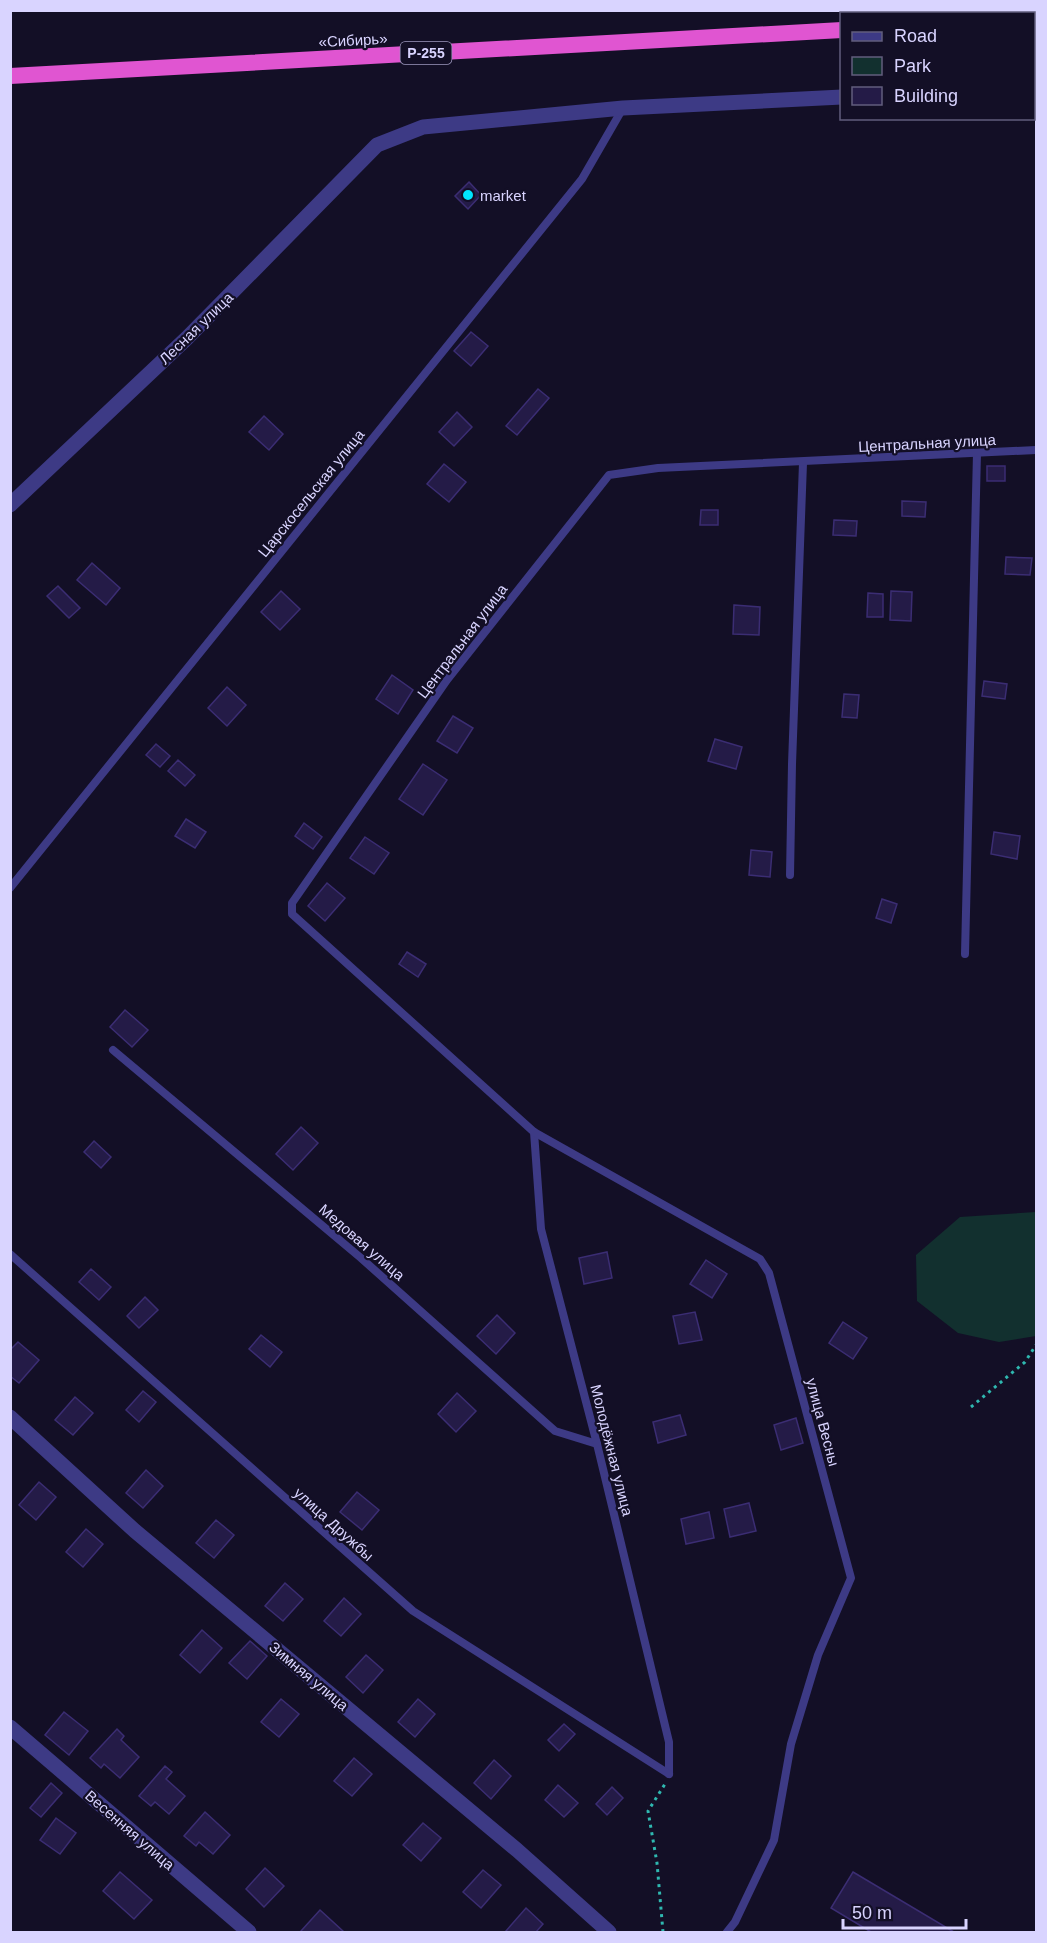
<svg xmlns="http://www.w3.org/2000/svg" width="1047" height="1943" viewBox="0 0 1047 1943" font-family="Arial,sans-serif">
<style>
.green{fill:#12302f}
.building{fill:#241b47;stroke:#3b2d73;stroke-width:1.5}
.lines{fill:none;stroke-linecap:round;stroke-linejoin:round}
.path{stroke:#2fb8b0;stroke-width:3;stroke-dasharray:3 4.5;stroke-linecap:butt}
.service{stroke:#3d3a85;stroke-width:8}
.minor{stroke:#3d3a85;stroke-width:15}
.trunk{stroke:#e055d1;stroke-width:16}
.poi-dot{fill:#00e5ff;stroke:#130f26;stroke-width:2}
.labels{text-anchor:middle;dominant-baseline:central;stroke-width:4.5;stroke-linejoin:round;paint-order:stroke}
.shield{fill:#130f26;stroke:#9e99be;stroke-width:1.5}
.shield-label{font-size:14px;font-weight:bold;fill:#d9d4ff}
.street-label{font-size:15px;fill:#d9d4ff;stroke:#130f26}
.poi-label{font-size:15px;fill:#d9d4ff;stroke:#130f26;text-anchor:start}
</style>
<rect width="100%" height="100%" fill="#130f26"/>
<path class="green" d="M1036 1212V1336L999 1342 958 1333 917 1301 916 1255 960 1217Z"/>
<g class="building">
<path d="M469 182 481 195 468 209 455 196Z"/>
<path d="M471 332 488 346 471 366 454 351Z"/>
<path d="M538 389 549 398 517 435 506 426Z"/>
<path d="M457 412 472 427 454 446 439 432Z"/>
<path d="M264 416 283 434 269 450 249 432Z"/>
<path d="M444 464 466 482 449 502 427 484Z"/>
<rect x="987" y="466" width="18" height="15"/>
<path d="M902 501 926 502 925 517 902 516Z"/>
<path d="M701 510H718V525H700Z"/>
<path d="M834 520 857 521 856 536 833 535Z"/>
<path d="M1006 557 1032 558 1030 575 1005 574Z"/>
<path d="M92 563 120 588 106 605 77 580Z"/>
<path d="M58 586 80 608 69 618 47 596Z"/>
<path d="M281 591 300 609 280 630 261 612Z"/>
<path d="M891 591 912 592 911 621 890 620Z"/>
<path d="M868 593 883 594V617H867Z"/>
<path d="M734 605 760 607 759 635 733 634Z"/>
<path d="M392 675 413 690 398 714 376 699Z"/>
<path d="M984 681 1007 684 1005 699 982 696Z"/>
<path d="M227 687 246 705 227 726 208 708Z"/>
<path d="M844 694 859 695 857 718 842 717Z"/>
<path d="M453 716 473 728 457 753 437 741Z"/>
<path d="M715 739 742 747 736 769 708 761Z"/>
<path d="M156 744 170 756 160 767 146 755Z"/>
<path d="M178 760 195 775 185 786 168 771Z"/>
<path d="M423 764 447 780 423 815 399 799Z"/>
<path d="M186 819 206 832 195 848 175 836Z"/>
<path d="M304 823 322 837 313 849 295 836Z"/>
<path d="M994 832 1020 836 1017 859 991 854Z"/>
<path d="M365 837 389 853 374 874 350 858Z"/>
<path d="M751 850 772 852 770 877 749 875Z"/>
<path d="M327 883 345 898 325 921 308 906Z"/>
<path d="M882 899 897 904 891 923 876 918Z"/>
<path d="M407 952 426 964 418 977 399 964Z"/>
<path d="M125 1010 148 1030 132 1047 110 1027Z"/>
<path d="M301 1127 318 1143 293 1170 276 1154Z"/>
<path d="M94 1141 111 1157 101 1168 84 1152Z"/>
<path d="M607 1252 612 1278 584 1284 579 1258Z"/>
<path d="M706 1260 727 1274 712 1298 690 1284Z"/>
<path d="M91 1269 111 1287 99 1300 79 1282Z"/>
<path d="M145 1297 158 1310 139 1328 127 1316Z"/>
<path d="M695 1312 702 1340 679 1344 673 1316Z"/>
<path d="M497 1315 515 1333 496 1354 477 1336Z"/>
<path d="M843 1322 867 1338 853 1359 829 1343Z"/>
<path d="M261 1335 282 1352 270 1367 249 1349Z"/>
<path d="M18 1342 39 1360 19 1383 10 1376V1350Z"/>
<path d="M143 1391 156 1402 139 1422 126 1410Z"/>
<path d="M457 1393 476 1411 456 1432 438 1414Z"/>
<path d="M75 1397 93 1413 73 1435 55 1420Z"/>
<path d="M680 1415 686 1435 658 1443 653 1422Z"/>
<path d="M796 1418 803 1443 781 1450 774 1425Z"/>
<path d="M146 1470 163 1486 143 1508 126 1493Z"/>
<path d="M39 1482 56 1497 36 1520 19 1505Z"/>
<path d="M357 1492 379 1510 362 1530 340 1512Z"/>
<path d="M749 1503 756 1531 730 1537 724 1509Z"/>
<path d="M709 1512 714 1538 686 1544 681 1519Z"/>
<path d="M216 1520 234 1535 214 1558 196 1543Z"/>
<path d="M86 1529 103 1544 83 1567 66 1552Z"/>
<path d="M285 1583 303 1599 283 1621 265 1606Z"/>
<path d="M344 1598 361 1614 341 1636 324 1621Z"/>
<path d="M202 1630 222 1648 200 1673 180 1655Z"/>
<path d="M250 1641 267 1656 247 1679 229 1663Z"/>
<path d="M366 1655 383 1670 363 1693 346 1677Z"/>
<path d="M281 1699 299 1714 279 1737 261 1722Z"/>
<path d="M418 1699 435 1714 415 1737 398 1722Z"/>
<path d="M64 1712 88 1731 69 1755 45 1735Z"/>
<path d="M564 1724 575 1734 559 1751 548 1740Z"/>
<path d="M117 1729 124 1736 121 1740 139 1757 120 1778 104 1764 101 1768 90 1758Z"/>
<path d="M354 1758 372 1774 352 1796 334 1781Z"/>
<path d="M494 1760 511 1776 491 1799 474 1783Z"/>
<path d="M165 1766 172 1772 166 1779 185 1796 169 1814 155 1802 151 1806 139 1796Z"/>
<path d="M51 1783 62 1793 41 1817 30 1808Z"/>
<path d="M558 1785 578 1803 564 1817 545 1800Z"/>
<path d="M612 1787 623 1798 607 1815 596 1804Z"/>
<path d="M205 1812 230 1835 213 1854 199 1842 196 1846 184 1836Z"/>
<path d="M56 1818 76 1833 60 1854 40 1840Z"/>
<path d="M423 1823 441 1838 421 1861 403 1845Z"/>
<path d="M265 1868 284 1886 264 1907 246 1889Z"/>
<path d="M483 1870 501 1885 481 1908 463 1892Z"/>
<path d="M120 1872 152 1900 134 1919 103 1891Z"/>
<path d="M853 1872 954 1932H871L831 1908Z"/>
<path d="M526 1908 543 1924 536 1932H507L506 1931Z"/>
<path d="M320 1910 344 1932H302L301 1931Z"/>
</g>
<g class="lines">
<g class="path">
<path d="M971 1407 1025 1362 1036 1345"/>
<path d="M663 1932 657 1863 648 1811 665 1784"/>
</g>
<g class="service">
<path d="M790 875 792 764 803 463"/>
<path d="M10 888 582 179 623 108"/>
<path d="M965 954 977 453"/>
<path d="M113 1050 361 1258 555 1431 597 1444"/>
<path d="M534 1132 541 1229 597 1444 669 1742V1774"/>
<path d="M10 1254 413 1611 669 1774"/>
<path d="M727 1932 735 1922 774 1840 791 1744 818 1655 851 1578 769 1273 760 1259 534 1132 292 914V903L447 680 609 475 658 468 1036 450"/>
</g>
<g class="minor">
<path d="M1034 86H1036"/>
<path d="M10 505 187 338 377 145 423 127 623 108 842 97"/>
<path d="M10 1417 135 1531 517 1850 609 1932"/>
<path d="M10 1727 249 1932"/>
</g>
<g class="trunk">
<path d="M1034 20H1036"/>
<path d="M10 76 842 30"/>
</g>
</g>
<circle class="poi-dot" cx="468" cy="195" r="6"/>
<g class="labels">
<rect class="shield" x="400.5" y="42" width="51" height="22" rx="4.5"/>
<g class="shield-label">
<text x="426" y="53">Р-255</text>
</g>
<g class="street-label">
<text transform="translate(353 40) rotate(-3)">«Сибирь»</text>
<text transform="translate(196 328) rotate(-44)">Лесная улица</text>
<text transform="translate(927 443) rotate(-3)">Центральная улица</text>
<text transform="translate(311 493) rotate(-51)">Царскосельская улица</text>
<text transform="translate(462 641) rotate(-53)">Центральная улица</text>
<text transform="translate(362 1242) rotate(41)">Медовая улица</text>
<text transform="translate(823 1422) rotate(75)">улица Весны</text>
<text transform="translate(612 1450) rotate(76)">Молодёжная улица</text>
<text transform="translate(334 1524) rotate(42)">улица Дружбы</text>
<text transform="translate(309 1676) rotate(40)">Зимняя улица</text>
<text transform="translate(130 1830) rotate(41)">Весенняя улица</text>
</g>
<g class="poi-label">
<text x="480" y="195">market</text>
</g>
</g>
<rect width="1047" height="1943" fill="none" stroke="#d9d4ff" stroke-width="24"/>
<rect x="840" y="12" width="195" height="108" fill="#130f26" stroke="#625e7d" stroke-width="1.5"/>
<rect x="852" y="32" width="30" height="9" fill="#3d3a85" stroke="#625e7d" stroke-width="1.5"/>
<text x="894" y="42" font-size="18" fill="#d9d4ff">Road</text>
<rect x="852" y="57" width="30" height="18" fill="#12302f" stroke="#625e7d" stroke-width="1.5"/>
<text x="894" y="72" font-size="18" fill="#d9d4ff">Park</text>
<rect x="852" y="87" width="30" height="18" fill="#241b47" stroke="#625e7d" stroke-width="1.5"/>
<text x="894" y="102" font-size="18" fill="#d9d4ff">Building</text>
<path d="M843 1919v9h123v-9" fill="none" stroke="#d9d4ff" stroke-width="3"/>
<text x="852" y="1919" font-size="18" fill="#d9d4ff" stroke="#130f26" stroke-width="4.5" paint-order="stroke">50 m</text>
</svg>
